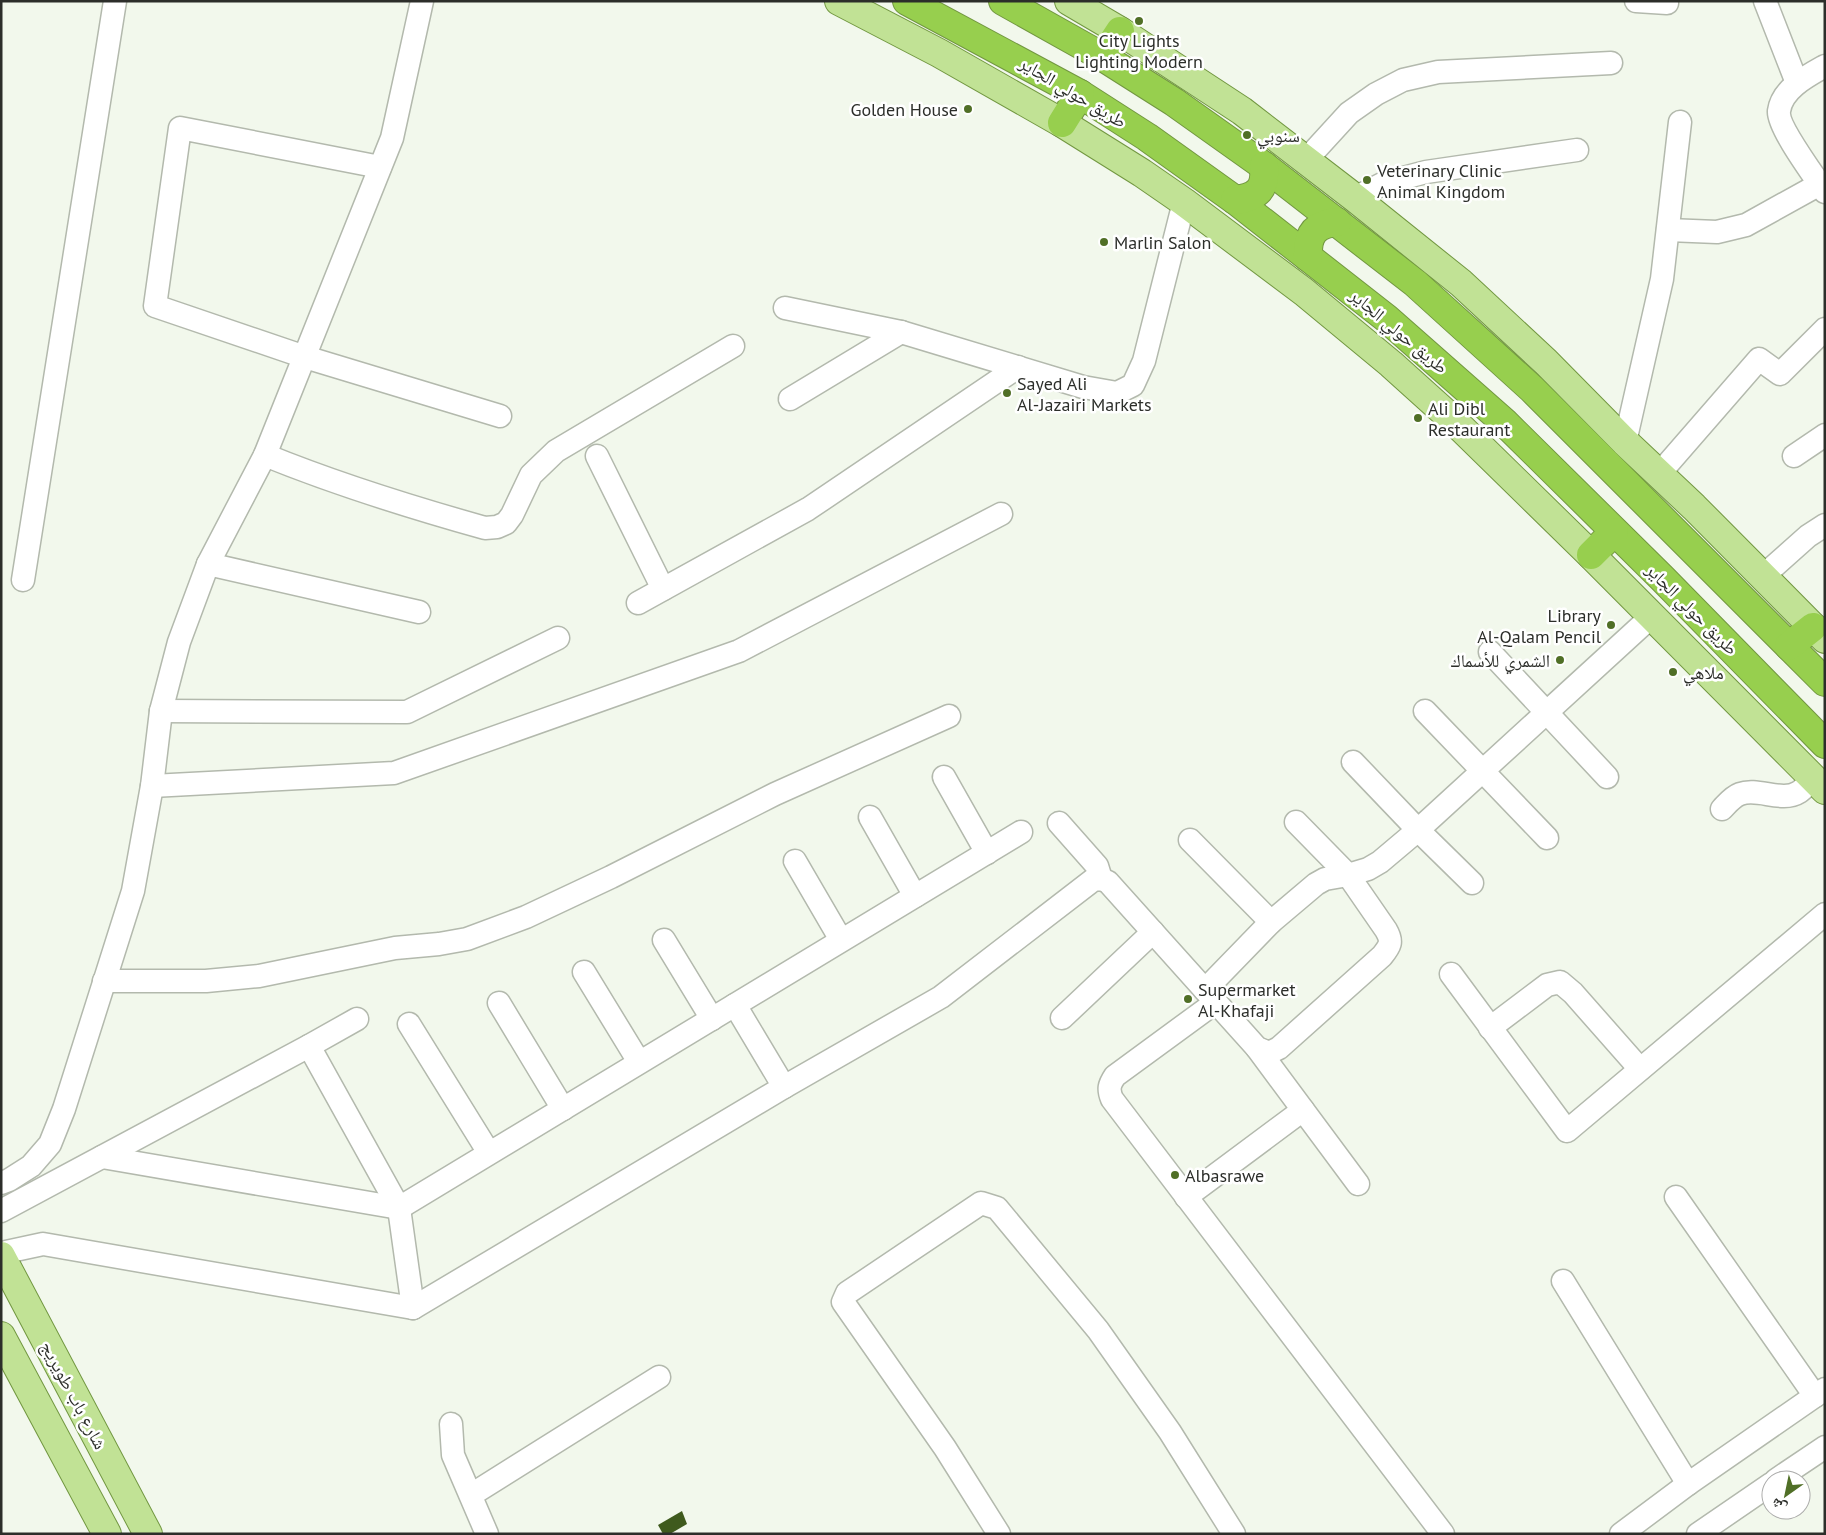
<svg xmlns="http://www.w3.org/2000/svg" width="1826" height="1535" viewBox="0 0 1826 1535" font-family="'PT Sans','Noto Naskh Arabic',sans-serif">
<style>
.building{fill:#3f5a1d}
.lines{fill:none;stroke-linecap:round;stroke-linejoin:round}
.minor-casing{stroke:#b3b9ad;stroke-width:25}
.major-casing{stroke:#729741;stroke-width:30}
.highway-casing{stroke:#729741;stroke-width:30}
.minor{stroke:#fff;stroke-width:22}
.major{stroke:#c1e295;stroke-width:28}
.highway{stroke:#97cf4e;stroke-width:28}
.poi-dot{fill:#506f26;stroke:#fff;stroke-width:2}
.labels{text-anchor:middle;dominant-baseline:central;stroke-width:5;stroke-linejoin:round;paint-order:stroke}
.poi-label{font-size:18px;fill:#2c2e2a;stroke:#fff;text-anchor:start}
.street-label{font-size:18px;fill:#2c2e2a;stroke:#fff}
</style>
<rect width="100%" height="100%" fill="#f2f8ec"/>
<path class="building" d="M682 1511 687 1524 670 1534H663L658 1525Z"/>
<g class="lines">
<g class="minor-casing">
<g id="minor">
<path d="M1636 1 1667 3"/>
<path d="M1765 1 1797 83"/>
<path d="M1825 66C1807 76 1782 89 1779 111 1777 126 1815 177 1825 192"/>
<path d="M1306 160 1349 113 1376 94 1403 80 1438 72 1611 63"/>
<path d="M380 167 180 128 155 306 305 357 500 416"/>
<path d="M1355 198 1384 183 1426 172 1577 150"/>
<path d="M1668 230 1717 232 1746 225 1820 184"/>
<path d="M785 308 901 332 1083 387 1117 393 1133 385 1144 361 1184 202"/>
<path d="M790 399 901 332"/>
<path d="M1625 442 1662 279 1680 122"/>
<path d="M265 455C336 484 410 507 485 528L497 527 506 523 512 515 531 475 556 451 733 346"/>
<path d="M597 456 663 589"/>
<path d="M1794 456 1825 435"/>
<path d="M1659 474 1759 359 1780 374 1825 329"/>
<path d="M208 564 419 612"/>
<path d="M1763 576 1808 536 1825 525"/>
<path d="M23 580 115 1"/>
<path d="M638 603 808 509 1018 367"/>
<path d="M1490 652 1607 777"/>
<path d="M161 711 407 712 558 638"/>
<path d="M1425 711 1547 838"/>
<path d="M1353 762 1418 830 1472 883"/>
<path d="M944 777 987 853"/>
<path d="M152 786 394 773 739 651 1001 514"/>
<path d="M1722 809C1727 804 1732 797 1740 794 1758 787 1782 803 1799 792 1804 789 1808 783 1813 778"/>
<path d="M870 817 915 896"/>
<path d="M1059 823 1097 866 1101 879"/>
<path d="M1190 840 1271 922"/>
<path d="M795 861 841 940"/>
<path d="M664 940 712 1019"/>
<path d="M584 972 639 1062"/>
<path d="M1451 974 1567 1131 1825 914"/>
<path d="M104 981H206L259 976 395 948 439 944 467 939 526 917 611 877 775 794 949 716"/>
<path d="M1205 990 1271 922 1316 884 1325 879 1348 875 1368 869 1380 862 1418 830 1652 616"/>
<path d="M1216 1002 1115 1076C1109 1085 1108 1089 1112 1099L1443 1534"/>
<path d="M499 1003 563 1109"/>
<path d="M735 1005 784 1087"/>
<path d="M1062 1018 1153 932"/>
<path d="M409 1024 489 1153"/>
<path d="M1490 1028 1547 985 1560 982 1573 993 1640 1069"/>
<path d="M309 1046 399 1208 413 1308"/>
<path d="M1257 1048 1358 1184"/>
<path d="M102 1157 399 1208 1021 832"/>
<path d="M1 1183 9 1180 31 1166 50 1144 64 1109 133 891 152 786 161 711 179 642 208 564 265 455 392 138 422 1"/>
<path d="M1186 1197 1303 1110"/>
<path d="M1676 1197 1815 1396"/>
<path d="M1 1211 309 1046 357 1019"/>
<path d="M1 1253 43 1244 413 1308 784 1087 941 997 1093 880 1101 879 1108 882 1257 1048 1269 1053 1279 1048 1382 956C1390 946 1393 942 1386 930L1348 875 1296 822"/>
<path d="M1563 1281 1688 1484"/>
<path d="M451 1424 453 1455 487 1534"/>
<path d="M1776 1480 1825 1447"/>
<path d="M471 1495 659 1377"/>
<path d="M999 1534 945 1448 843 1302 847 1293 981 1203 997 1208 1098 1330 1170 1432 1234 1534"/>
<path d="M1621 1534 1688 1484 1825 1389"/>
<path d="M1698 1534 1771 1484"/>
</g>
</g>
<g class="major-casing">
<g id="major">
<path d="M839 1 939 53 1062 123 1142 173 1184 202 1304 292 1391 364 1452 419 1591 555 1825 790"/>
<path d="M1069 1 1120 31 1242 111 1355 198 1461 283 1546 362 1625 442 1694 507 1825 639"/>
<path d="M1 1256 148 1534"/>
<path d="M1 1336 107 1534"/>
</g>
</g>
<g class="highway-casing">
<g id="highway">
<path d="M907 1 1080 94 1147 137 1235 200 1386 318 1504 422 1662 578 1825 744"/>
<path d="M1003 1 1103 57 1174 102 1264 166 1415 283 1532 389 1825 682"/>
<path d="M1103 57 1120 31"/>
<path d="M1062 123 1080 94"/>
<path d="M1235 200C1258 197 1266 189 1264 166"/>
<path d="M1308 257C1307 234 1315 224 1337 222"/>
<path d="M1591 555 1614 532"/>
<path d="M1789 646 1813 627"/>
</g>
</g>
<use href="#minor" class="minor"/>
<use href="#major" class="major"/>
<use href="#highway" class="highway"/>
</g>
<g class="poi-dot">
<circle cx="1139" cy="21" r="5"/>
<circle cx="968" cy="109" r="5"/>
<circle cx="1247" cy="135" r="5"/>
<circle cx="1367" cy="180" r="5"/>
<circle cx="1104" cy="242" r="5"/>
<circle cx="1007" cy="393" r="5"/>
<circle cx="1418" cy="418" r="5"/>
<circle cx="1611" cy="625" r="5"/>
<circle cx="1560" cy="660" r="5"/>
<circle cx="1673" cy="672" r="5"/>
<circle cx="1188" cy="999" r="5"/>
<circle cx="1175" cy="1175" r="5"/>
</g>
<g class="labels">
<g class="poi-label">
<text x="1139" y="40" text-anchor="middle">City Lights<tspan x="1139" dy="21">Lighting Modern</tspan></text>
<text x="958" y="109" text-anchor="end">Golden House</text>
<text x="1257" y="135">سنوبي</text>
<text x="1377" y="170">Veterinary Clinic<tspan x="1377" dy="21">Animal Kingdom</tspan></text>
<text x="1114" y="242">Marlin Salon</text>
<text x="1017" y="383">Sayed Ali<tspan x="1017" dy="21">Al-Jazairi Markets</tspan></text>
<text x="1428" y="408">Ali Dibl<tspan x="1428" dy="21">Restaurant</tspan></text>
<text x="1601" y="615" text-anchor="end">Library<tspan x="1601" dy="21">Al-Qalam Pencil</tspan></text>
<text x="1550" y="660" text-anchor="end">الشمري للأسماك</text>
<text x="1683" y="672">ملاهي</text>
<text x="1198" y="989">Supermarket<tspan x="1198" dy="21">Al-Khafaji</tspan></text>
<text x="1185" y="1175">Albasrawe</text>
</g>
<g class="street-label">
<text transform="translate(1073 92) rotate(31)">طريق حولي الجاير</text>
<text transform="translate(1399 331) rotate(40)">طريق حولي الجاير</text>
<text transform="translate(1692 609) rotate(45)">طريق حولي الجاير</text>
<text transform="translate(74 1395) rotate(62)">شارع باب طويريج</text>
</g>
</g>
<rect width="1826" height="1535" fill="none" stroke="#2c2e2a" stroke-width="5"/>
<g transform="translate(1786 1495) rotate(213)"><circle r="24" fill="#ffffff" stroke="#ababaa"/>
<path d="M0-4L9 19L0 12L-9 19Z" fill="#506f26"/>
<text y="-8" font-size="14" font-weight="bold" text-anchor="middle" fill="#2c2e2a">ش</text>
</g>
</svg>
